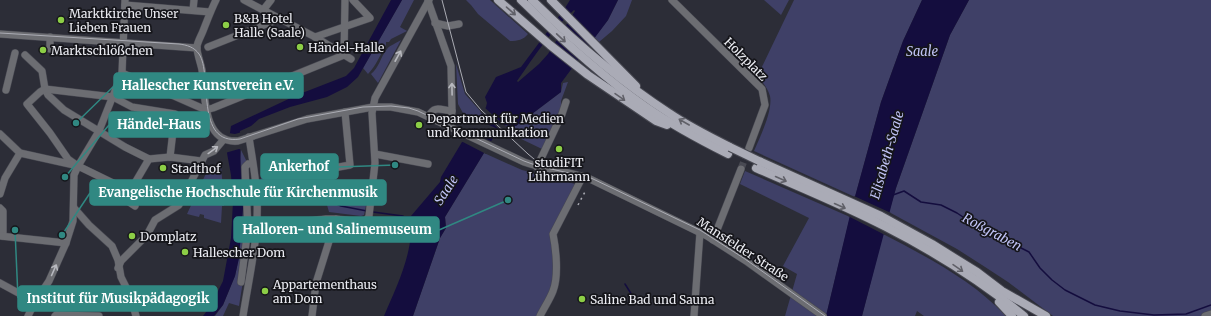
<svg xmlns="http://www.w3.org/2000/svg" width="1211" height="316" viewBox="0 0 1211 316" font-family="Merriweather,serif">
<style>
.green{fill:#3f4067}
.water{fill:#140d3e;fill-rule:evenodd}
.pier{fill:#2c2d37}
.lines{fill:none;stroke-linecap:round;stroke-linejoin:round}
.stream{stroke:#140d3e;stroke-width:1.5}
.minor-tunnel{stroke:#494a53;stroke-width:7;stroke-dasharray:7 3.5;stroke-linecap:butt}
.minor-casing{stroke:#474851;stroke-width:8}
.major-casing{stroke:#474851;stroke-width:10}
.minor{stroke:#6c6d72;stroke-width:7}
.major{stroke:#aaabb6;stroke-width:8}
.tram{stroke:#abacb4;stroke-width:1}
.rail{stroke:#abacb4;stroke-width:1.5;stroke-dasharray:2 4;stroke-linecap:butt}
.major-bridge-casing{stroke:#474851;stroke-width:10;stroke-linecap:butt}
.major-bridge{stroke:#aaabb6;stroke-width:8}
.oneway{stroke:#606068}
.oneway2{stroke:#b8b9bf}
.poi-dot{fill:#8cce46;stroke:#15151a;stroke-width:1.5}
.labels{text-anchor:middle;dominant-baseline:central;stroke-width:3.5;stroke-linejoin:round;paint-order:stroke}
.poi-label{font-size:12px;fill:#ebecf2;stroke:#15151a;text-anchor:start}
.street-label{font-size:12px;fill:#ebecf2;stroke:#15151a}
.water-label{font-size:13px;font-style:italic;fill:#c1c4f7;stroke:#15151a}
.leader{fill:none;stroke:#308882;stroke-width:1.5}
.callout-dot{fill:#308882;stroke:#15151a;stroke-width:1.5}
.callout{fill:#308882;stroke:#308882;stroke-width:1.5}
.callout-label{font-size:13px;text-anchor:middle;font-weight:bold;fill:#fff}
</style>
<rect width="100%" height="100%" fill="#2c2d37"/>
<g class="green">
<path d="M402 0H414L400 27 407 31 391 39 389 42H386V45C380 55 376 66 368 74L363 68Z"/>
<path d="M466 0H490L528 34C523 40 518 41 510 41L478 14 471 5Z"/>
<path d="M618 0H632L626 16 612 31 599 42 594 38 608 20Z"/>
<path d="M764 0H789L781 15Z"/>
<path d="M794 0H922L903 41 881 102 855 197 754 151C760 137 773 111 770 96 768 89 763 83 759 77V73Z"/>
<path d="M969 0H1211V314L1209 311V315L1205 316H1053L1008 282 982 265 957 249 889 212 896 188 950 35Z"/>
<path d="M401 40 378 83 371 74C379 68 380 58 387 49 390 45 397 43 401 40Z"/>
<path d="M456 64 465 94 482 113 479 119 476 118 475 120 463 113 458 104Z"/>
<path d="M568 82 561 101V109L542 149 515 136 505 125 516 126 561 92 563 83Z"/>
<path d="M241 150 246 160 252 196 248 250 239 306 229 303 223 316H215L223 305 235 276 239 257 243 208 240 158Z"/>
<path d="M484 153 522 170 575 184 550 234 556 247V282L540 316H413L440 238 446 228 445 217Z"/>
<path d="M221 166 223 189 221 190 223 191 224 199 222 200 224 201V206H222L221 223 204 218V215L200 214 199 217 187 214 209 167Z"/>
<path d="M745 171 850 217 826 316H785L797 274 783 266 809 218 740 184Z"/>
<path d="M278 177H296L316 182 346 197 367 201 364 215 361 216 329 212 327 205 287 188 278 185 262 187 261 178Z"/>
<path d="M883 234C927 257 972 280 1006 316H924L917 311 915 316H862Z"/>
</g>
<g class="water">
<path d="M391 0H402L358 77 347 87 327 97 290 107 259 119 251 126 240 131 241 183 243 208 239 258 235 276 223 305 214 316H203L210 307 223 281 231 238 233 202 231 175 227 153 231 126 297 95 346 76 354 68Z"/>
<path d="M570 0H618L608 20 561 83V92L516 126 501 125 445 217 446 228 440 238 413 316H384C395 290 409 262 411 233L407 229 408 225 403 216H411L440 182 441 177 462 142 468 140 481 115 486 107 487 103 485 97 496 77 521 67 565 8ZM574 10 575 11 548 54 539 64 518 82 517 81C534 57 551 30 574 10Z"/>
<path d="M922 0H969L950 35 896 188 862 316H826L851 211 881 102 903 41Z"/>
</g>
<g class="pier">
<path d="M484 107 505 126 502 127 495 138 472 127 476 119 500 130 480 112Z"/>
<path d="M470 131 493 142 486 154 461 141 467 139Z"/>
<path d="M242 132 243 150 239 149 225 153 228 133 235 134Z"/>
<path d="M854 196 891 213 885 235 848 216Z"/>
</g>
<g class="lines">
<g class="stream">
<path d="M258 182 278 181 312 193 341 206 367 211"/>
<path d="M893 195 904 191 921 202 941 205 957 213 972 223 1029 252 1040 268 1052 280 1065 290 1095 305 1120 311 1154 315 1186 314 1211 305"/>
<path d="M373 212 403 216"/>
<path d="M625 284 635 300"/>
</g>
<path class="minor-tunnel" d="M741 169 748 150"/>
<g class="minor-casing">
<g id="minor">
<path d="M216 0C211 10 207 21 203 31 201 36 198 41 197 46 196 51 201 64 202 70 205 93 202 144 238 141L307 119 373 107H391L418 112 524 162C546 170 569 171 590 179L707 236 746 261 823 316"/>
<path d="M244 0 315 37 351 59"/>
<path d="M672 0 762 89 765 105 749 148"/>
<path d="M428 1 451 66 452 111 450 127"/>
<path d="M125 5 210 12"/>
<path d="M264 9 271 0"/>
<path d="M193 10 194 0"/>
<path d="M435 23 448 26 459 24"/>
<path d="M0 34 197 48"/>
<path d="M50 37V49"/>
<path d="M315 37 370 18 353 0"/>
<path d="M208 47 279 19"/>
<path d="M25 55 42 71 45 89 48 95 64 110 125 147 149 159 170 157 201 161"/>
<path d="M122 73 206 110"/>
<path d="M45 89 113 97 132 107 175 114 170 157"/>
<path d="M45 89 40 92 27 104 50 133 68 159 78 166 113 183 129 193"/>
<path d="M6 90 15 53"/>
<path d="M206 110 213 108 344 55 345 0"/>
<path d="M429 116C434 105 441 110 452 111"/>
<path d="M0 134 20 153 74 165"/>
<path d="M375 154 428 164"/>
<path d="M537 167 562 114 566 102"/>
<path d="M277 174 311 172 350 165 345 112"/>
<path d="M0 194 5 178 20 153"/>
<path d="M135 206 129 202V193L149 159"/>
<path d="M0 208 3 211V236"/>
<path d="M74 208 89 225 112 246 118 260 121 277 130 295 136 316"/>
<path d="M256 227 326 219H336L362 222 366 221 369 216 375 163 372 113 375 98 429 0"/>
<path d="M0 236 66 243"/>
<path d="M713 240 741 169"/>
<path d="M118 268 121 261 147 235 155 220 179 205 205 155 214 151 224 139"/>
<path d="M241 282 248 228 245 167 248 164"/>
<path d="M0 283 35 302"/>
<path d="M28 316 35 302 49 281 66 243 73 221 74 175 78 166 99 131 122 73 125 0"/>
<path d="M55 316 56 315 99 316"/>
<path d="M243 316C249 277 259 237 257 198 256 178 252 157 249 137"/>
<path d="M312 316 316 283 336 219"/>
<path d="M540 316C544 308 550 299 553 291 559 276 556 249 553 234L583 176"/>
<path d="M694 316 700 232"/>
<path d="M1205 316 1211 314"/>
</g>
</g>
<g class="major-casing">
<g id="major">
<path d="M498 0 550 45 588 75 656 121 667 125"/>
<path d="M521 0C560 38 601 76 646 107 672 125 700 140 728 154"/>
<path d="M532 0C574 41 619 81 669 113 688 126 710 137 730 147"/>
<path d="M551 0 636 86"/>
<path d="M759 161 881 216 932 244 977 272 1002 291 1046 316"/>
<path d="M756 168C799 187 844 205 886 227 935 252 981 281 1024 316"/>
<path d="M999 302 1012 316"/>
</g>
</g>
<use href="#minor" class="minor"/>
<use href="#major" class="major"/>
<g class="tram">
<path d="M442 0 466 92 481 110 528 154 540 164"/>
<path d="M0 33 179 44C187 45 194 47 199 54 213 74 194 146 240 139L298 119 363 107 391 106 409 108 418 111 524 161 538 166 591 178 700 230 745 259 825 316"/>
</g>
<path class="rail" d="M578 205 586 190"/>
<g class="major-bridge-casing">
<path id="major-bridge" d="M730 147 759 161"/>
</g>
<use href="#major-bridge" class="major-bridge"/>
</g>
<defs><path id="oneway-shaft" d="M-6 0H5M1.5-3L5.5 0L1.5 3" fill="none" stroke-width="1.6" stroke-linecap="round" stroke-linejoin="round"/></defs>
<g class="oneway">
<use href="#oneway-shaft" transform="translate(511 11) rotate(41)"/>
<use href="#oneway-shaft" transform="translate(561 38) rotate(43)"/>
<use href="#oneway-shaft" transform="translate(620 97) rotate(35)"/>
<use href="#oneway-shaft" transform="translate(684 122) rotate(-150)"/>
<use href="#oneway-shaft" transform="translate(781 179) rotate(24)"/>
<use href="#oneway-shaft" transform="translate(840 206) rotate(24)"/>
<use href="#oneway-shaft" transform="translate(958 268) rotate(35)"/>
</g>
<g class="oneway2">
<use href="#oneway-shaft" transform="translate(398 56) rotate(-61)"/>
<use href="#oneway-shaft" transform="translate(452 89) rotate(-91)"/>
<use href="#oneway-shaft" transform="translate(213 150) rotate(-36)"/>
<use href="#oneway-shaft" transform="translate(54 270) rotate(-66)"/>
</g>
<g class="poi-dot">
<circle cx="61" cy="20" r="4"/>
<circle cx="226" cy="25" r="4"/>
<circle cx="300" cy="47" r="4"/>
<circle cx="43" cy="50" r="4"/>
<circle cx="419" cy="125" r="4"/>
<circle cx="559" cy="149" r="4"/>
<circle cx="163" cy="168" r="4"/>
<circle cx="132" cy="236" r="4"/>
<circle cx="185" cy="252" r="4"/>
<circle cx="265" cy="291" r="4"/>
<circle cx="582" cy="299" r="4"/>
</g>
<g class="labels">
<g class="poi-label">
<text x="69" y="13">Marktkirche Unser<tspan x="69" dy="14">Lieben Frauen</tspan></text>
<text x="234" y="18">B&amp;B Hotel<tspan x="234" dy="14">Halle (Saale)</tspan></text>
<text x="308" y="47">Händel-Halle</text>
<text x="51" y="50">Marktschlößchen</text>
<text x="427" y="118">Department für Medien<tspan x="427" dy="14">und Kommunikation</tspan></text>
<text x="559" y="162" text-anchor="middle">studiFIT<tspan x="559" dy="14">Lührmann</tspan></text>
<text x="171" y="168">Stadthof</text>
<text x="140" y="236">Domplatz</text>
<text x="193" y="252">Hallescher Dom</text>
<text x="273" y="284">Appartementhaus<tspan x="273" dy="14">am Dom</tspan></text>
<text x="590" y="299">Saline Bad und Sauna</text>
</g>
<g class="street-label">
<text transform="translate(746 59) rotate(45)">Holzplatz</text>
<text transform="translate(743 249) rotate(33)">Mansfelder Straße</text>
</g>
<g class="water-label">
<text x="922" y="51">Saale</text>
<text transform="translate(887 155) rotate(-74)">Elisabeth-Saale</text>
<text transform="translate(446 190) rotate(-57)">Saale</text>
<text transform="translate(992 232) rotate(28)">Roßgraben</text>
</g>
</g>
<path class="leader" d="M76 123L114 86M65 177L109 125M395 165L338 167M62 235L90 193M508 200L439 230M15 230L18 298"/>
<g class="callout-dot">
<circle cx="76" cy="123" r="4"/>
<circle cx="65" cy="177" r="4"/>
<circle cx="395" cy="165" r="4"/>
<circle cx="62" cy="235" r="4"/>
<circle cx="508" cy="200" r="4"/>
<circle cx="15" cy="230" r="4"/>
</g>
<g class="callout">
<rect x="114" y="73" width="189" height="25" rx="4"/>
<rect x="109" y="112" width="100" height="25" rx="4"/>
<rect x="261" y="154" width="77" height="25" rx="4"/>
<rect x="90" y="180" width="296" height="25" rx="4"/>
<rect x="234" y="217" width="205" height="25" rx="4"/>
<rect x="18" y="286" width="199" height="25" rx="4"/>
</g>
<g class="callout-label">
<text x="208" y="90">Hallescher Kunstverein e.V.</text>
<text x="159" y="129">Händel-Haus</text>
<text x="299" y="171">Ankerhof</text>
<text x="238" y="197">Evangelische Hochschule für Kirchenmusik</text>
<text x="337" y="234">Halloren- und Salinemuseum</text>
<text x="118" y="303">Institut für Musikpädagogik</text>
</g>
</svg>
